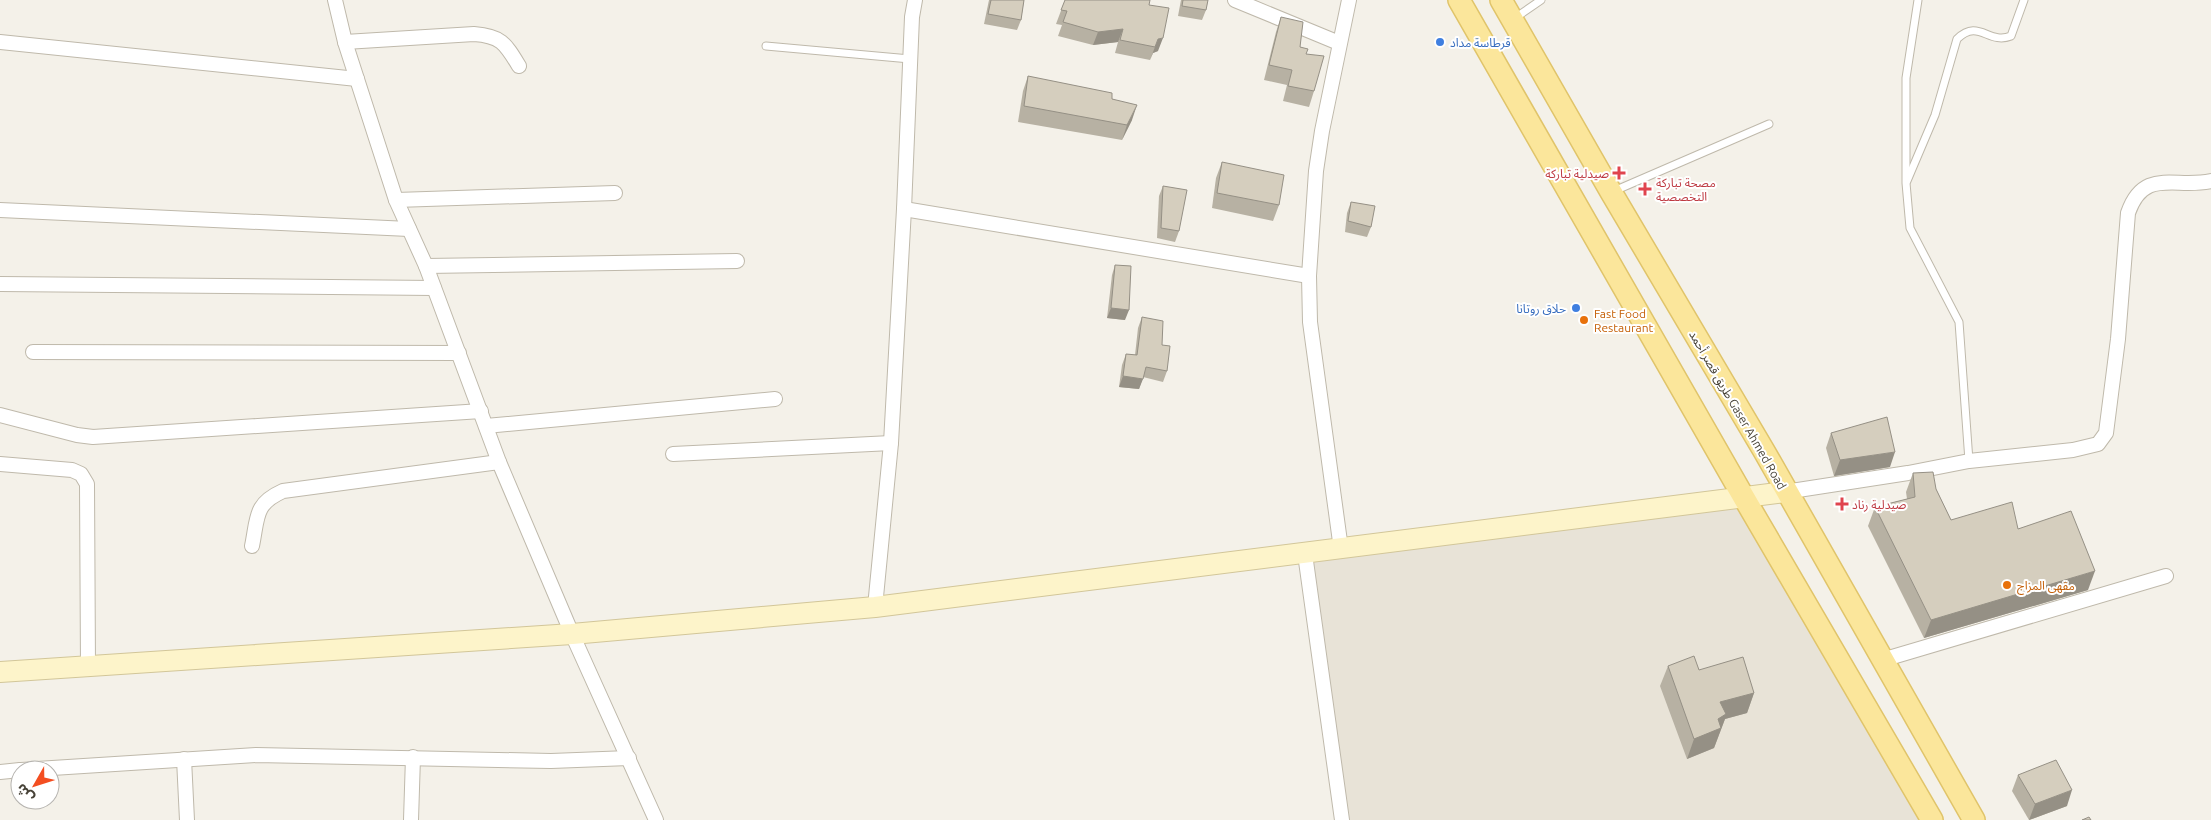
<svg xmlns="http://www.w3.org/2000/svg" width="2211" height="820" viewBox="0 0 2211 820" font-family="Ubuntu,'Noto Sans Arabic',sans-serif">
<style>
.residential{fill:#e8e3d7}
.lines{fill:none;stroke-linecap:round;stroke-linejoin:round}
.lane-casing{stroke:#bfb9ab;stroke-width:9}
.street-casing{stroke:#bfb9ab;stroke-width:16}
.secondary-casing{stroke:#d2c699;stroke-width:22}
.primary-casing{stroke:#e0c46a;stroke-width:24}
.lane{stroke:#fff;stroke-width:7}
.street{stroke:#fff;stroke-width:14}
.secondary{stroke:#fdf4ca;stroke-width:20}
.primary{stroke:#fbe69b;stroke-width:21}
.wall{fill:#b7b1a3}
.shaded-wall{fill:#959085}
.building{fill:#d5cebe;stroke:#959085}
.shop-dot{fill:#3f7fe0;stroke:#fff;stroke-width:2}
.health-dot{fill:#e0444e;stroke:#fff;stroke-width:2}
.food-dot{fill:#e8710a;stroke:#fff;stroke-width:2}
.labels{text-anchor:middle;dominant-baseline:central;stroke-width:4;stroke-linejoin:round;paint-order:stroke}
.shop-label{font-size:12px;fill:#366cbe;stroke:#fff;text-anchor:start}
.health-label{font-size:12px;fill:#be3a42;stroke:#fff;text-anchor:start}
.food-label{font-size:12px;fill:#c56008;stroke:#fff;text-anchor:start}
.street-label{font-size:12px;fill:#474237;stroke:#fff}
</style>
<rect width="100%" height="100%" fill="#f4f1e9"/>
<path class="residential" d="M1743 496 1932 820H1342L1305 554Z"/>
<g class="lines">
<g class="lane-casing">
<g id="lane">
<path d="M1918 0 1906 78V183L1910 228 1959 322 1969 461"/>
<path d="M1515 18 1541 0"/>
<path d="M766 46 910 59"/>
<path d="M1907 181 1935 115 1957 39C1979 18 1988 45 2011 36L2024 0"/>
<path d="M1614 191 1769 124"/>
</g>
</g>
<g class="street-casing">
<g id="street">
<path d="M335 0 345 42 396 200 426 266 499 462 572 634 656 820"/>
<path d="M1235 0 1339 43"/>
<path d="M0 42 357 79"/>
<path d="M345 42 474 34C501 36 505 43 519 66"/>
<path d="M396 200 615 193"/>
<path d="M904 209 1309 276"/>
<path d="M0 210 409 229"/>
<path d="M426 266 737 261"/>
<path d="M0 284 434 288"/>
<path d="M33 352 459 353"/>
<path d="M0 415 77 435 93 437 481 411"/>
<path d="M486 426 775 399"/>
<path d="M673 454 891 443"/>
<path d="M0 464 72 470 81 474 87 484 88 666"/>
<path d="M1785 492 1908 473 1969 461 2073 450 2098 444 2106 433 2118 339 2128 213C2144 167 2175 189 2211 181"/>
<path d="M252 546C258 517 254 504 283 491L499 462"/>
<path d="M1341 549 1310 322 1309 276 1316 171 1322 131 1349 0"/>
<path d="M1305 554 1342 820"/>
<path d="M875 607 891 443 904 209 912 17 915 0"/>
<path d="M1882 660 2166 576"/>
<path d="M184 759 187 820"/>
<path d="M21 770 256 755 551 761 629 758"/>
<path d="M0 772 20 770"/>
<path d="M411 820 413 757"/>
</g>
</g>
<g class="secondary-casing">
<path id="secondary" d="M0 672 572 634 875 607 1785 492"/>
</g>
<g class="primary-casing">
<g id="primary">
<path d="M1459 0 1743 496 1932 820"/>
<path d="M1501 0 1611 192 1764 451 1974 820"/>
</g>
</g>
<use href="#lane" class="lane"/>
<use href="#street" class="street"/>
<use href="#secondary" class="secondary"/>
<use href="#primary" class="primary"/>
</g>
<g class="wall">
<path d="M989 0H1024L1021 20 1017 30 984 24Z"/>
<path d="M1065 0 1149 5 1158 51 1153 53 1150 60 1115 53 1118 42 1093 45 1058 36 1062 25 1056 24Z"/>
<path d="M1181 0H1208L1206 10 1202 20 1178 16Z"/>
<path d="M1281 17 1300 47 1306 54 1314 91 1309 107 1283 101 1287 85 1264 80 1276 32Z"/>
<path d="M1028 76 1112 99 1132 120 1122 140 1018 122 1023 91Z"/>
<path d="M1222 162 1279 205 1273 221 1212 208 1216 178Z"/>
<path d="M1163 186 1179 231 1175 242 1157 238 1159 196Z"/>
<path d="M1351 202 1371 227 1367 237 1345 232 1347 213Z"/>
<path d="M1115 265 1125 320 1107 318 1112 275Z"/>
<path d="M1142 317 1162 345 1167 371 1163 382 1143 377 1139 389 1119 387 1122 365 1126 354 1135 355 1138 328Z"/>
<path d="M1831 433 1890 467 1834 476 1826 448Z"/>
<path d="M1913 473 1936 489 1951 520 2018 529 2088 590 1924 638 1868 526 1875 507 1907 499 1906 492Z"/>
<path d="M1668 666 1699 670 1754 693 1747 713 1725 719 1714 748 1687 759 1660 686Z"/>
<path d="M2018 775 2067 806 2029 820 2012 791Z"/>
</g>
<g class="shaded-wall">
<path d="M1123 29 1118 42 1093 45 1098 32Z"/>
<path d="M1163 38 1158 51 1153 53 1150 60 1158 39Z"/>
<path d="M1137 105 1132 120 1122 140 1127 125Z"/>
<path d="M1111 308 1129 310 1125 320 1107 318Z"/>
<path d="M1123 376 1143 379 1139 389 1119 387Z"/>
<path d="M1895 452 1890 467 1834 476 1840 460Z"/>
<path d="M2095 571 2088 590 1924 638 1931 620Z"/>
<path d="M1754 693 1747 713 1725 719 1714 748 1687 759 1694 739 1720 702Z"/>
<path d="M2072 790 2067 806 2029 820 2035 804Z"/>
</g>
<g class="building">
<path d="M991 0H1024L1021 20 988 14Z"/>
<path d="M1065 0H1150L1149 5 1169 8 1163 38 1158 39 1155 47 1120 40 1123 29 1098 32 1063 22 1067 11 1061 10Z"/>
<path d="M1183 0H1208L1206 10 1182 6Z"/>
<path d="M1281 17 1303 22 1300 47 1308 49 1306 54 1324 56 1314 91 1288 86 1292 70 1269 65Z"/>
<path d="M1028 76 1112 93V99L1137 105 1127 125 1024 106Z"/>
<path d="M1222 162 1284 175 1279 205 1217 193Z"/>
<path d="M1163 186 1187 190 1179 231 1161 228Z"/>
<path d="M1351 202 1375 206 1371 227 1348 221Z"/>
<path d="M1115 265 1131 266 1129 310 1111 308Z"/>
<path d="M1142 317 1163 321 1162 345 1170 346 1167 371 1146 367 1143 379 1123 376 1126 354 1137 355Z"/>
<path d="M1887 417 1895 452 1840 460 1831 433Z"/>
<path d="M1933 472 1936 489 1951 520 2012 502 2018 529 2071 511 2095 571 1931 620 1875 507 1915 497 1913 473Z"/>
<path d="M1694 656 1699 670 1743 657 1754 693 1720 702 1726 714 1718 719 1721 728 1694 739 1668 666Z"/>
<path d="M2056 760 2072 790 2035 804 2018 775Z"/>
<path d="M2089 817 2091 820H2082Z"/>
</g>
<g class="shop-dot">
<circle cx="1440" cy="42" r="5"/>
<circle cx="1576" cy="308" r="5"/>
</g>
<g class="health-dot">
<path d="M1616.5 165.5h5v5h5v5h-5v5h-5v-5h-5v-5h5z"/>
<path d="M1642.5 181.5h5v5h5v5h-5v5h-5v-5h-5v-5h5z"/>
<path d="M1839.5 496.5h5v5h5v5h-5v5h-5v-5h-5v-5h5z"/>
</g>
<g class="food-dot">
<circle cx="1584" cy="320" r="5"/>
<circle cx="2007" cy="585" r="5"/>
</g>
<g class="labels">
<g class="shop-label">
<text x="1450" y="42">قرطاسة مداد</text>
<text x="1566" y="308" text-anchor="end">حلاق روتانا</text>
</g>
<g class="health-label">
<text x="1609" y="173" text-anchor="end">صيدلية تباركة</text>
<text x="1656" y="182">مصحة تباركة<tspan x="1656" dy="14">التخصصية</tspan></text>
<text x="1852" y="504">صيدلية رناد</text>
</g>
<g class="food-label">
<text x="1594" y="313">Fast Food<tspan x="1594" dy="14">Restaurant</tspan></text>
<text x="2017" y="585">مقهى المزاج</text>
</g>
<g class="street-label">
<text transform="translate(1738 410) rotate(60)">طريق قصر أحمد Gaser Ahmed Road</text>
</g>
</g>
<g transform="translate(35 785) rotate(231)"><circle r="24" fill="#ffffff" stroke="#b5b3af"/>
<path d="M0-4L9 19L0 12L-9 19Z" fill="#f34e21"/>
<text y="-8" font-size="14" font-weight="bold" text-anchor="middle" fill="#474237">ش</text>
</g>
</svg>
